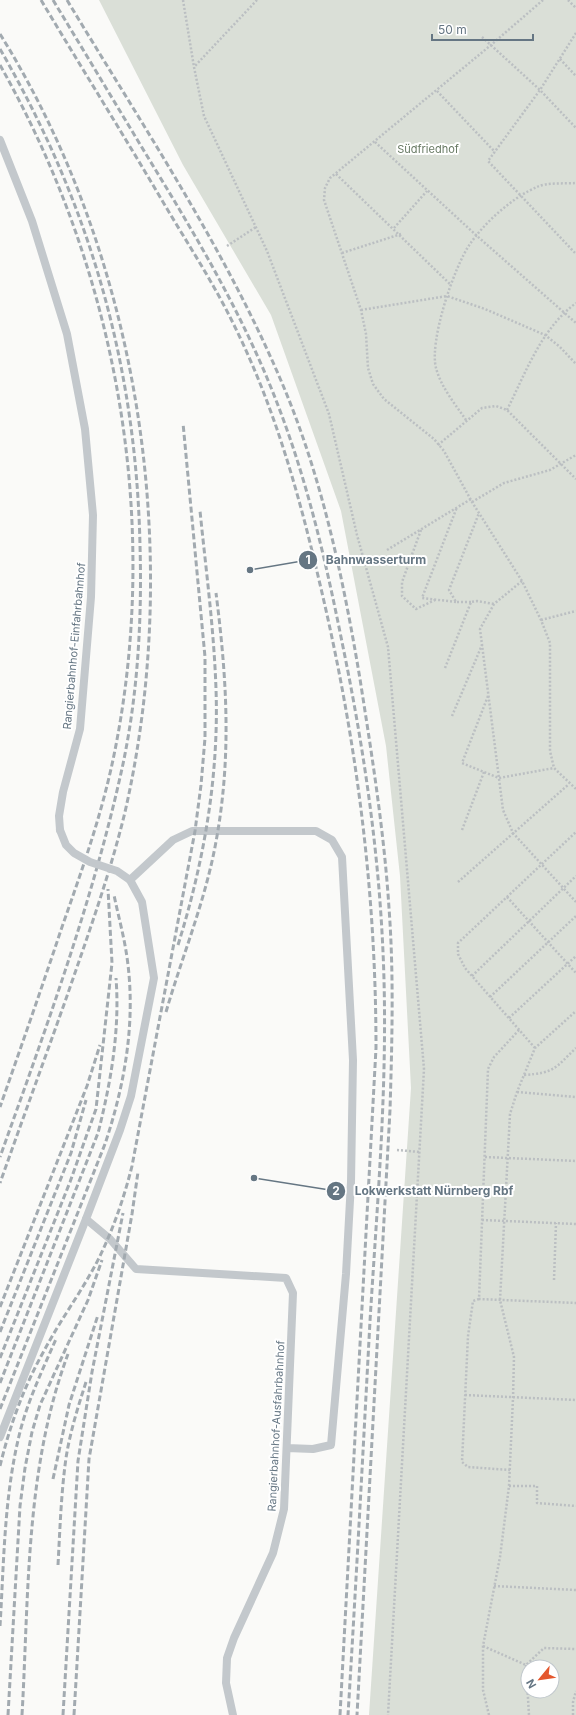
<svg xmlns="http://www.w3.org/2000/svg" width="576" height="1715" viewBox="0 0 576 1715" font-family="Inter,sans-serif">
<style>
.green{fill:#dadfd7;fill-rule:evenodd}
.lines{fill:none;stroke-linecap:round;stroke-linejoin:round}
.path{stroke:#bbbfc2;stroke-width:2.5;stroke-dasharray:2 2;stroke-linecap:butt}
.lane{stroke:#c3c8cc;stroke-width:8}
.rail{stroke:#a2aab0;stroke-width:3;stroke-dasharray:6 3;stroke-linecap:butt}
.lane-bridge{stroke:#c3c8cc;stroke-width:8}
.labels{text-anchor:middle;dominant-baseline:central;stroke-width:4;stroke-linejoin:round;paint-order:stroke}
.park-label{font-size:11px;fill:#687a64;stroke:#fff}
.street-label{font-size:11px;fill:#657683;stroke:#fff}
.leader{fill:none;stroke:#657683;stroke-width:1.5}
.callout-dot{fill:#657683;stroke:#fff;stroke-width:1.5}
.mark-label{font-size:12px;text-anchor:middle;font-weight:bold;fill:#fff}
.callout-label{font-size:12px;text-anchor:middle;font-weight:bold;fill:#657683;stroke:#fff;stroke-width:4;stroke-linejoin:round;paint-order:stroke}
</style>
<rect width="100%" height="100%" fill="#fafaf8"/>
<path class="green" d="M99 0H576V1715H369L411 1088 400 876 386 746 341 511 271 315 183 165ZM528 1667H552V1691H528Z"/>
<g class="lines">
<g class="path">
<path d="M183 0 194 67"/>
<path d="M257 0 194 67 204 116 267 251 329 414 357 535 388 647 424 1069 388 1715"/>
<path d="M543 0 491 45 330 178 325 188 324 200 361 310 366 334 368 368 373 384 384 399 434 439 444 451 472 502 522 581 541 620 550 643V751L554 768 576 789"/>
<path d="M568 0 576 8"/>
<path d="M576 33 540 90 488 161 576 254"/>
<path d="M482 37 540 90 576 128"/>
<path d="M560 59 576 76"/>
<path d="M437 91 495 152"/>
<path d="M375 142 477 236 576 323"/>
<path d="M336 174 451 285"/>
<path d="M394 228 427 191"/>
<path d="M227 246 256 227"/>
<path d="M342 253 401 234"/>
<path d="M361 310 447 296 485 309 545 335 560 347 576 364"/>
<path d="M507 410C526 372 541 329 576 303"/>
<path d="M466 420C455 404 441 387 436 368 429 341 454 267 470 244 485 222 513 197 537 187 547 182 564 184 576 183"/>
<path d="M438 445 482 408 496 406 507 410 576 479"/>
<path d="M472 502 504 483 550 470 576 455"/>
<path d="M421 530 402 582V596L416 609 435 600"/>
<path d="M387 550 471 499"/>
<path d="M522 581 494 604 480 629 503 810 513 833 576 902"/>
<path d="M456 602 422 598 457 507"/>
<path d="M471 602H456L449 590 479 513"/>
<path d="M541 620 576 611"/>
<path d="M445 668 471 602 477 601 494 604"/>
<path d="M488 696 462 763 499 778 554 768"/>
<path d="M452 716 482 645"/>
<path d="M462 830 484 772"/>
<path d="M458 882 569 784"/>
<path d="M507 897 576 973"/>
<path d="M472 976 576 876"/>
<path d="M490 997 576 916"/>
<path d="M509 1018 576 956"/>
<path d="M519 1030 494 1057 488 1069 479 1299 576 1303"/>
<path d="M535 1048 465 968 458 954V943L576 832"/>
<path d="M524 1075C555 1073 555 1068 576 1048"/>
<path d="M517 1092 576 1097"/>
<path d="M397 1150 420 1152"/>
<path d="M485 1157 576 1161"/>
<path d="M482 1220 576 1224"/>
<path d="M554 1280 556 1223"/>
<path d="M479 1299 473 1301 468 1336 462 1462 468 1467 510 1470"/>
<path d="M465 1395 576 1400"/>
<path d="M509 1486H537V1503L576 1506"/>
<path d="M494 1586 576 1590"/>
<path d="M483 1646 526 1665 544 1648 576 1649"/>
<path d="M526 1665 529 1715"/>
<path d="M489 1715 483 1690V1646L500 1557 509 1486 513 1398 514 1357 500 1300 510 1114 517 1092 535 1048 576 1011"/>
<path d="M573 1715V1702L576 1691"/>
</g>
<g class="lane">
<path d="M0 140 32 221 67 334 85 429 93 515 91 597 80 729 63 792 59 816 60 830"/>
<path d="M0 1437 86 1219"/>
<path d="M233 1715 226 1683 227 1658 234 1638 273 1553 284 1509 293 1293 286 1278 136 1269 110 1239 86 1219 120 1130 131 1096 154 978 142 902 130 880 173 840 192 831H316L332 840 342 857 353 1060 351 1182 346 1274 331 1445 313 1449 287 1448"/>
</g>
<g class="rail">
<path d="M41 0C81 67 123 134 163 202 186 241 211 279 231 319 273 402 298 490 319 580 356 735 376 889 376 1048L340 1715"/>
<path d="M53 0C87 56 121 113 155 169 202 246 247 323 279 408 308 484 326 562 342 642 365 753 381 865 384 980 387 1093 377 1207 370 1321 363 1452 356 1584 348 1715"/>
<path d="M67 0C141 123 222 244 279 376 321 472 343 577 360 679 372 756 384 831 389 908 394 975 392 1043 390 1110L357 1715"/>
<path d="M0 34C140 259 184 553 125 812 110 874 88 935 67 996 45 1058 22 1121 0 1183"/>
<path d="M0 49C90 205 136 365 140 545 142 619 138 692 123 764 94 898 46 1028 0 1157"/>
<path d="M0 65C117 272 162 520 114 755 102 814 82 870 62 927 42 987 21 1047 0 1107"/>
<path d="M178 945C204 862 219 776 216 689 214 630 206 570 200 511"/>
<path d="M166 1012C182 957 204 904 215 847 232 759 227 680 216 593"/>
<path d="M0 1307 87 1086 100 1045"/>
<path d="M0 1332 71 1153 86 1100"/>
<path d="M0 1358 70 1182 96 1109 112 963 108 889"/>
<path d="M0 1383 98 1133C111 1082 120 1030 116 978"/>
<path d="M0 1409 105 1144C127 1078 138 1009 124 940 121 925 117 910 114 895"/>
<path d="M0 1466C10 1425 24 1386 45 1349 61 1319 82 1291 98 1260 113 1230 124 1198 132 1166L195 831 201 785 205 738V657L183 423"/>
<path d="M53 1479 69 1405 98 1315"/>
<path d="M58 1565C60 1529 61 1494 66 1458 70 1432 78 1407 86 1382"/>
<path d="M0 1626C4 1562 4 1495 20 1432 28 1400 43 1369 56 1339"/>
<path d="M8 1715 20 1506 25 1468 32 1432 40 1405 88 1300 102 1260"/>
<path d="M22 1715C29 1594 25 1469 68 1354"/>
<path d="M63 1715 78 1461 92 1372 123 1213"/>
<path d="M74 1715 89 1459 132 1214 138 1172"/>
</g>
<path class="lane-bridge" d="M60 830 66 845 74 853 90 862 117 871 130 880"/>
</g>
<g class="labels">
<g class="park-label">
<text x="428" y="149">Südfriedhof</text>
</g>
<g class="street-label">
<text transform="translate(74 646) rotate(-85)">Rangierbahnhof-Einfahrbahnhof</text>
<text transform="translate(276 1426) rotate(-87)">Rangierbahnhof-Ausfahrbahnhof</text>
</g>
</g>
<path class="leader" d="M250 570L308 560M254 1178L336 1191"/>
<g class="callout-dot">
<circle cx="250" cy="570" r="4"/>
<circle cx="254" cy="1178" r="4"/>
<circle cx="308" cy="560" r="10"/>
<circle cx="336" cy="1191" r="10"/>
</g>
<g class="mark-label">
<text x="308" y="564">1</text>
<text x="336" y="1195">2</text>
</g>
<g class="callout-label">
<text x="376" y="564">Bahnwasserturm</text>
<text x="434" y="1195">Lokwerkstatt Nürnberg Rbf</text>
</g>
<g transform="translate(540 1679) rotate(241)"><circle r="19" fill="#ffffff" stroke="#c1c8cd"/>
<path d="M0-3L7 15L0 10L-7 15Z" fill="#e4572e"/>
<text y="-6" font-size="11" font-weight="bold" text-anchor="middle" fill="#657683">N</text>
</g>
<path d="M432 34v6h101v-6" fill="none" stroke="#657683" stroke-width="2"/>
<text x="438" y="34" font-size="12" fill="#657683" stroke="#ffffff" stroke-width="3" paint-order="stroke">50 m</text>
</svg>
